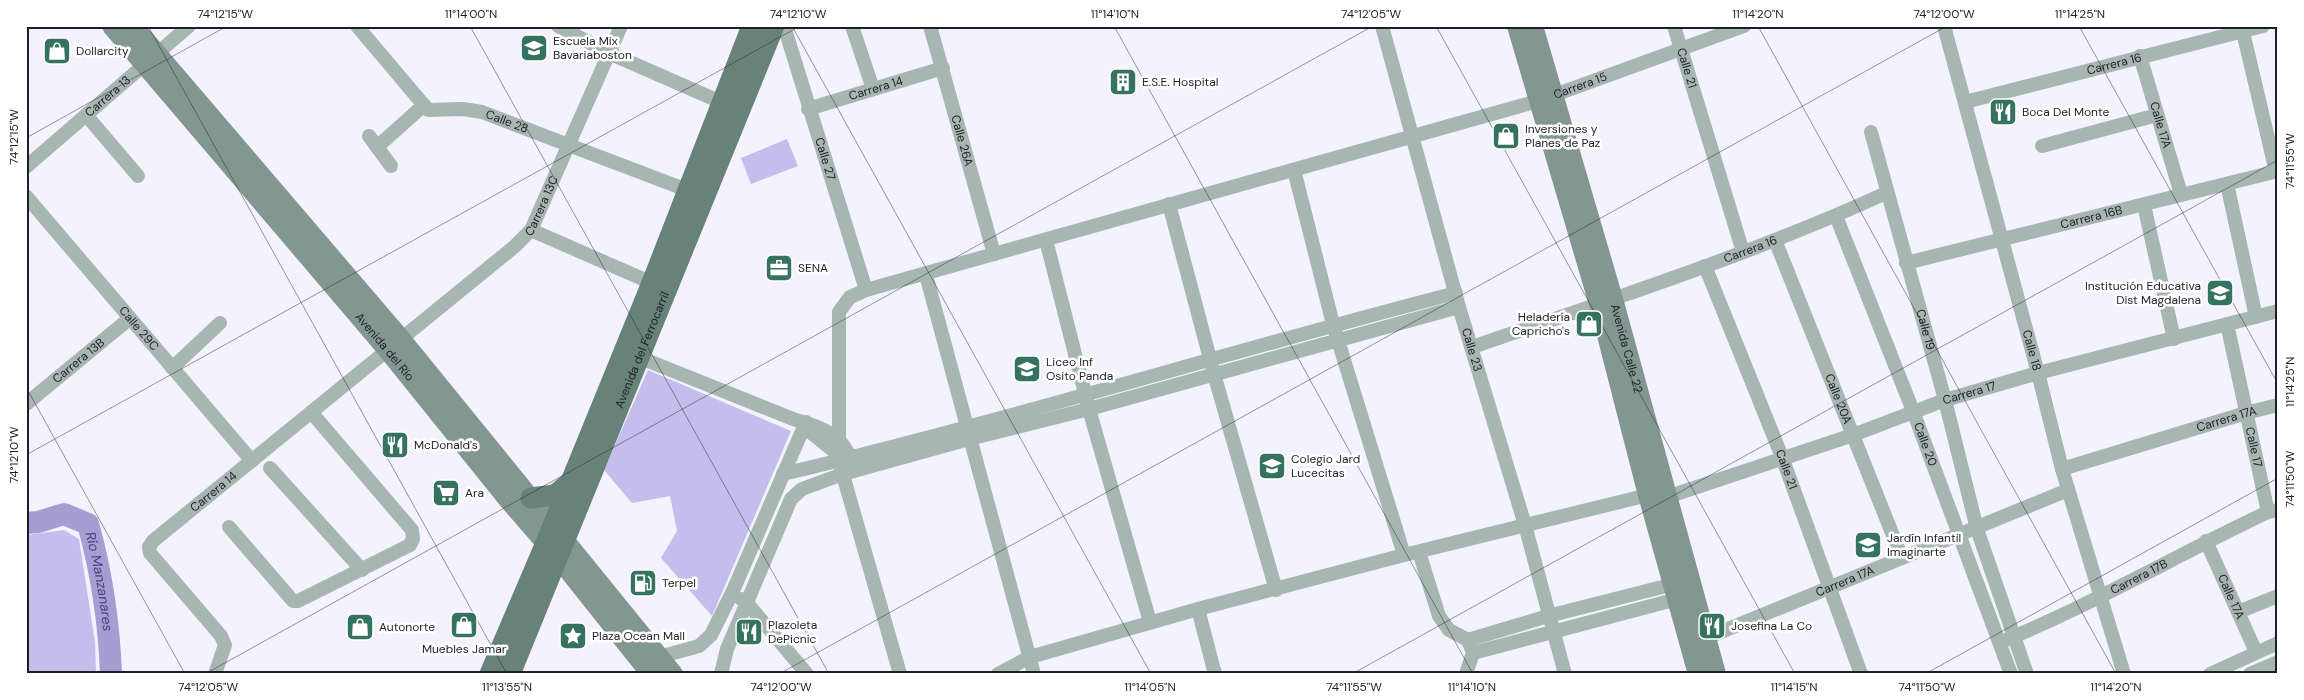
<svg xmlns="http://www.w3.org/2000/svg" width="2304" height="700" viewBox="0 0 2304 700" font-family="'DM Sans',sans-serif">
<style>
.green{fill:#c5beed}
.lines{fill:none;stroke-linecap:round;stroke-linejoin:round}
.river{stroke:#a69dd2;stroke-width:22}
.street{stroke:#a7b6b0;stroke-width:14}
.secondary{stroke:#82978f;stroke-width:20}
.primary{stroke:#678278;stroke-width:21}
.ticks{fill:none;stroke:#1f1e28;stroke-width:1;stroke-opacity:0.45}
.labels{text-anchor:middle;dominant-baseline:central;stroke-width:5;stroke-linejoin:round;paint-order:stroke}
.poi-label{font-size:12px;fill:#1f1e28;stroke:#fff;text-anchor:start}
.street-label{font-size:12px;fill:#1f1e28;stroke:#fff}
.water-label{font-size:14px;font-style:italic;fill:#4e3f81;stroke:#fff}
.neatline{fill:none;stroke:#1f1e28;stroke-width:2}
.ticks-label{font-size:12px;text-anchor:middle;fill:#1f1e28}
</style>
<rect width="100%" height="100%" fill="#f3f2fe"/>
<g class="green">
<path d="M787 139 798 166 751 184 741 158Z"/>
<path d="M648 370 791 431 712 616 661 558 677 531 670 496 632 503 604 470Z"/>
<path d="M64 530 79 539 95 642 96 674H26V535Z"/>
</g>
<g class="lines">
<path class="river" id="s1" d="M26 523 38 522 64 514 88 524C102 574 109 621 111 674"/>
<g class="street">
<path id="s2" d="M357 26 428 110 463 109 482 112 687 190"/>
<path d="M558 26 609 53 730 106"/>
<path id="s3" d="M784 26 866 290"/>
<path d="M852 26 873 89"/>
<path id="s4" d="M930 26 994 254"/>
<path id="s5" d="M1382 26 1459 307 1525 525 1565 674"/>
<path id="s6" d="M1674 26 1743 252"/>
<path id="s7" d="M1944 26 2038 373 2062 469 2124 674"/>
<path d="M2243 32 2276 172"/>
<path id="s8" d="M2140 56 2181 194"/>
<path id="s9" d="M1965 102 2263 26"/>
<path id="s10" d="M808 109 943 68"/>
<path d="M86 115 138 176"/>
<path id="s11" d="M1871 132 1945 400 1977 529 2027 674"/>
<path d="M369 136 391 166"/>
<path d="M2042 146 2157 115"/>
<path d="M377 147 424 105"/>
<path id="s12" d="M26 167 189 26"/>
<path d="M1294 170 1333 324 1404 555"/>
<path d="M2227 184 2256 317"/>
<path id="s13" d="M26 196 252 461"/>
<path d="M1169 204 1214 374 1276 590"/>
<path d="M2144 205 2174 339"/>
<path id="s14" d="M1836 216 1913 411 2011 674"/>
<path d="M531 230 652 283"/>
<path d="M1046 240 1089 409 1150 622"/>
<path id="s15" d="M1775 240 1902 558"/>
<path id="s16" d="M1906 263 2278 171"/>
<path id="s17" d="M1705 266 1782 457 1861 674"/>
<path d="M926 275 1034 674"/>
<path id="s18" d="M1613 299C1705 267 1797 234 1886 193"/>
<path id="s19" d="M2227 324 2268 512"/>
<path d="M1472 347 1599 304"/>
<path d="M631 354 793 419C822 427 845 435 853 466"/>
<path d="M172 368 220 323"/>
<path id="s20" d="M26 404 129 319"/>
<path d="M804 427 834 451 839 461 900 674"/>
<path id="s21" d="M839 438V312L850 297 866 290 1538 101 1744 26"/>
<path d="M270 468 362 570"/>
<path id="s22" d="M2062 469 2246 413 2278 405"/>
<path d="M783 474C1009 420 1231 351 1456 293"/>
<path d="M229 527 293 601H298L410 545 413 539 412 530 311 412"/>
<path id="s23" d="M2206 541 2256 652"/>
<path d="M1419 552 1439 616 1449 630 1468 640 1473 653 1466 674"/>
<path d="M741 599 747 603 807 674"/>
<path d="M1198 609 1215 674"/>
<path d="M2238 612 2278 596"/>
<path id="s24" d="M1706 638 2068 490"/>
<path id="s25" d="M2008 639C2097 602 2181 553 2268 512L2278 510"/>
<path d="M1468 640 1548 616 1682 582"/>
<path d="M1473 653 1685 597"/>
<path d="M659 657 699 646 711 635 732 593 806 422"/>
<path id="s26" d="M215 674 225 645 221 636 150 553 149 547 153 541 514 247 531 230 621 26"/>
<path d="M721 674 727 649 791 499 802 489 843 474 969 439 1089 409 1459 307"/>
<path id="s27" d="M998 674 1030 657 1198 609 1404 555 1648 495 1667 497 1853 435 1945 400 2038 373 2278 311"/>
<path d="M2210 674 2278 643"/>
<path d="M2250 674 2278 662"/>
</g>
<g class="secondary">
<path id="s28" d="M112 26 387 349 507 498 558 557 651 674"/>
<path d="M133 26 400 338 673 674"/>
<path d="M1517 26 1599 304 1648 495 1698 674"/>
<path id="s29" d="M1533 26 1613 299 1716 674"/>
</g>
<g class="primary">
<path d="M531 498 555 495 571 482"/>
<path d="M490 674 546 543 652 283 752 26"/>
<path id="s30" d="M510 674 774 26"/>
</g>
</g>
<path class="ticks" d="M148 26 507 674M470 26 829 674M792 26 1151 674M1114 26 1473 674M1436 26 1795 674M1758 26 2116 674M2079 26 2278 384M26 138 227 26M26 387 185 674M26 455 800 26M205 674 1373 26M779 674 1947 26M1352 674 2278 160M1925 674 2278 478"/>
<defs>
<g id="school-square" transform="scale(1.4375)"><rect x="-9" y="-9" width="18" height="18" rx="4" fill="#357360" stroke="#fff"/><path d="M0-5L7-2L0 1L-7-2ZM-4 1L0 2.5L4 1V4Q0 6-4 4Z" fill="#fff"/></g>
<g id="shop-square" transform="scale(1.4375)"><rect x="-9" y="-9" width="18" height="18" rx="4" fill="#357360" stroke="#fff"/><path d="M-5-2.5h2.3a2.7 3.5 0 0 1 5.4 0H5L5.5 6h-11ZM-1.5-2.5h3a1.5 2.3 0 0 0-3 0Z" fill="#fff"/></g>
<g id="building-square" transform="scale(1.4375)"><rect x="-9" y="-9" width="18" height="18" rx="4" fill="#357360" stroke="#fff"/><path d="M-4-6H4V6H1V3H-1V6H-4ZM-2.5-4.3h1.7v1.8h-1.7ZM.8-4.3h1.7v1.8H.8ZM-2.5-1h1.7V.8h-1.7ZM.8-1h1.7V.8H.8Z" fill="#fff"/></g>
<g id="restaurant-square" transform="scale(1.4375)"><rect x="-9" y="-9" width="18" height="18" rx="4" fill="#357360" stroke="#fff"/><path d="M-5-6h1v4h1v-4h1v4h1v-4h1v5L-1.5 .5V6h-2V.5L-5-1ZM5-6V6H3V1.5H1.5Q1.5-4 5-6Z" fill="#fff"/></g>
<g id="office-square" transform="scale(1.4375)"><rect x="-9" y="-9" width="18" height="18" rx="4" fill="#357360" stroke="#fff"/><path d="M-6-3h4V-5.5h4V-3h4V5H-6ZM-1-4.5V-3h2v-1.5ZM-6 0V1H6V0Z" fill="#fff"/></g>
<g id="supermarket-square" transform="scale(1.4375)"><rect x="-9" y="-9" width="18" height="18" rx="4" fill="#357360" stroke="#fff"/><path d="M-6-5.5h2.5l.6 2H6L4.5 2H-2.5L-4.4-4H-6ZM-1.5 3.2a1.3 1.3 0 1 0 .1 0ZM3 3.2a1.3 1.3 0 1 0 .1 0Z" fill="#fff"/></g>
<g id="fuel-square" transform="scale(1.4375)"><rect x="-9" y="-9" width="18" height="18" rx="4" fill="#357360" stroke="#fff"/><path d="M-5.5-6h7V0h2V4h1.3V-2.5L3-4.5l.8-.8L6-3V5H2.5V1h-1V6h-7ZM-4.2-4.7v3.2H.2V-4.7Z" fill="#fff"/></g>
<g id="sight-square" transform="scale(1.4375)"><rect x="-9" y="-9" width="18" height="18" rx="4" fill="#357360" stroke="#fff"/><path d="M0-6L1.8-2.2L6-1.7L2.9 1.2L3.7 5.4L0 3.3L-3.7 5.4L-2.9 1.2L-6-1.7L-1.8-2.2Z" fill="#fff"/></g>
</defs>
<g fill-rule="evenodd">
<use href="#school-square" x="534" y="48"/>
<use href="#shop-square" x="57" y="51"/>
<use href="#building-square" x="1123" y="82"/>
<use href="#restaurant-square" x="2003" y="112"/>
<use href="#shop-square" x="1506" y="136"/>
<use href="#office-square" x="779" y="268"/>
<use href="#school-square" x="2220" y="293"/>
<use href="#shop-square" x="1589" y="324"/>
<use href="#school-square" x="1027" y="369"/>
<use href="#restaurant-square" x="395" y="445"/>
<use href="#school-square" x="1272" y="466"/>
<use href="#supermarket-square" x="446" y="493"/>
<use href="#school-square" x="1868" y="545"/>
<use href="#fuel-square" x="643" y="583"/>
<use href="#shop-square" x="464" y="625"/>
<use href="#restaurant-square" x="1712" y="626"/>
<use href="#shop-square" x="360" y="627"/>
<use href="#restaurant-square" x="749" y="632"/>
<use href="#sight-square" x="573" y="636"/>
</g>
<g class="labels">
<g class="poi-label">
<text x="553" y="41">Escuela Mix<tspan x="553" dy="14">Bavariaboston</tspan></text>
<text x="76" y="51">Dollarcity</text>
<text x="1142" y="82">E.S.E. Hospital</text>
<text x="2022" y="112">Boca Del Monte</text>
<text x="1525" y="129">Inversiones y<tspan x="1525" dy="14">Planes de Paz</tspan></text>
<text x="798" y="268">SENA</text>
<text x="2201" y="286" text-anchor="end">Institución Educativa<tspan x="2201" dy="14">Dist Magdalena</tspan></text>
<text x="1570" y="317" text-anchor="end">Heladería<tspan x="1570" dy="14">Capricho's</tspan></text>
<text x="1046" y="362">Liceo Inf<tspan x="1046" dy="14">Osito Panda</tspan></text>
<text x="414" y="445">McDonald's</text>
<text x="1291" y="459">Colegio Jard<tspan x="1291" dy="14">Lucecitas</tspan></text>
<text x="465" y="493">Ara</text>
<text x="1887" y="538">Jardín Infantil<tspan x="1887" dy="14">Imaginarte</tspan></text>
<text x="662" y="583">Terpel</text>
<text x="768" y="625">Plazoleta<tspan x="768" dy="14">DePicnic</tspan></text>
<text x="1731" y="626">Josefina La Co</text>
<text x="379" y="627">Autonorte</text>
<text x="592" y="636">Plaza Ocean Mall</text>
<text x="464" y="649" text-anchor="middle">Muebles Jamar</text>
</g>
<g class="street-label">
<text stroke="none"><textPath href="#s9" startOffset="154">Carrera 16</textPath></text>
<text stroke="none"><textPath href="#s6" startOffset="44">Calle 21</textPath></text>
<text stroke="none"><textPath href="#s21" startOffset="905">Carrera 15</textPath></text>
<text stroke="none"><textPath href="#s10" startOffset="71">Carrera 14</textPath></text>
<text stroke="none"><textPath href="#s12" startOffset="108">Carrera 13</textPath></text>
<text stroke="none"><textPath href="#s2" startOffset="191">Calle 28</textPath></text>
<text stroke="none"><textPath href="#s8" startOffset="72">Calle 17A</textPath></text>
<text stroke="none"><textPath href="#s4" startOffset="119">Calle 26A</textPath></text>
<text stroke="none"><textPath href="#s3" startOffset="139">Calle 27</textPath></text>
<text stroke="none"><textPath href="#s26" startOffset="679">Carrera 13C</textPath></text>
<text stroke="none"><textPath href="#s16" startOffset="191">Carrera 16B</textPath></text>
<text stroke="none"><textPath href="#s18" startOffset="146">Carrera 16</textPath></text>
<text stroke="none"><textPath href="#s13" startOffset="174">Calle 29C</textPath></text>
<text stroke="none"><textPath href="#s11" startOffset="205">Calle 19</textPath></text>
<text stroke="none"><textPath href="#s28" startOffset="421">Avenida del Río</textPath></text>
<text stroke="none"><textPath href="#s29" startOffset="336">Avenida Calle 22</textPath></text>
<text stroke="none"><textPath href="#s30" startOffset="350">Avenida del Ferrocarril</textPath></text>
<text stroke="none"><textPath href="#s5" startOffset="336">Calle 23</textPath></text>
<text stroke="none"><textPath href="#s7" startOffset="336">Calle 18</textPath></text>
<text stroke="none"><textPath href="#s20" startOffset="68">Carrera 13B</textPath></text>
<text stroke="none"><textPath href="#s27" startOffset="1014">Carrera 17</textPath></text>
<text stroke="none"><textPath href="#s15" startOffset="171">Calle 20A</textPath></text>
<text stroke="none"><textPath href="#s22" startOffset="172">Carrera 17A</textPath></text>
<text stroke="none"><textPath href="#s14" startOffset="245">Calle 20</textPath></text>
<text stroke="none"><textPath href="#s19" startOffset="126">Calle 17</textPath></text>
<text stroke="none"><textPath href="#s17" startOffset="219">Calle 21</textPath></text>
<text stroke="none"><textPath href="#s26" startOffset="241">Carrera 14</textPath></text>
<text stroke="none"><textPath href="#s25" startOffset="145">Carrera 17B</textPath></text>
<text stroke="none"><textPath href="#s24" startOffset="150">Carrera 17A</textPath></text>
<text stroke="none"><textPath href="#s23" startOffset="61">Calle 17A</textPath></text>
</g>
<g class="water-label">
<text stroke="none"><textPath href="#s1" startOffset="124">Río Manzanares</textPath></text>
</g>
</g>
<rect width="2304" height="700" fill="none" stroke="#ffffff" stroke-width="55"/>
<rect x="28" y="28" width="2248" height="644" class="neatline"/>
<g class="ticks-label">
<text x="225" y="18">74°12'15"W</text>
<text x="471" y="18">11°14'00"N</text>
<text x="798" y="18">74°12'10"W</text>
<text x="1115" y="18">11°14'10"N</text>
<text x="1371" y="18">74°12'05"W</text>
<text x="1758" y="18">11°14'20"N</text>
<text x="1944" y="18">74°12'00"W</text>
<text x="2080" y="18">11°14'25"N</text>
<text transform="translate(14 137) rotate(-90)" y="4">74°12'15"W</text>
<text transform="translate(2290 161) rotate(-90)" y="4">74°11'55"W</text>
<text transform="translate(2290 382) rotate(-90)" y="4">11°14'25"N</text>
<text transform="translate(14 455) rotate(-90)" y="4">74°12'10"W</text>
<text transform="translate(2290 479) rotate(-90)" y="4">74°11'50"W</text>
<text x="208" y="691">74°12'05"W</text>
<text x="507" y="691">11°13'55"N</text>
<text x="781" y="691">74°12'00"W</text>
<text x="1150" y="691">11°14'05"N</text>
<text x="1354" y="691">74°11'55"W</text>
<text x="1472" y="691">11°14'10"N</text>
<text x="1794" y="691">11°14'15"N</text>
<text x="1927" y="691">74°11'50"W</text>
<text x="2116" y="691">11°14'20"N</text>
</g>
</svg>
